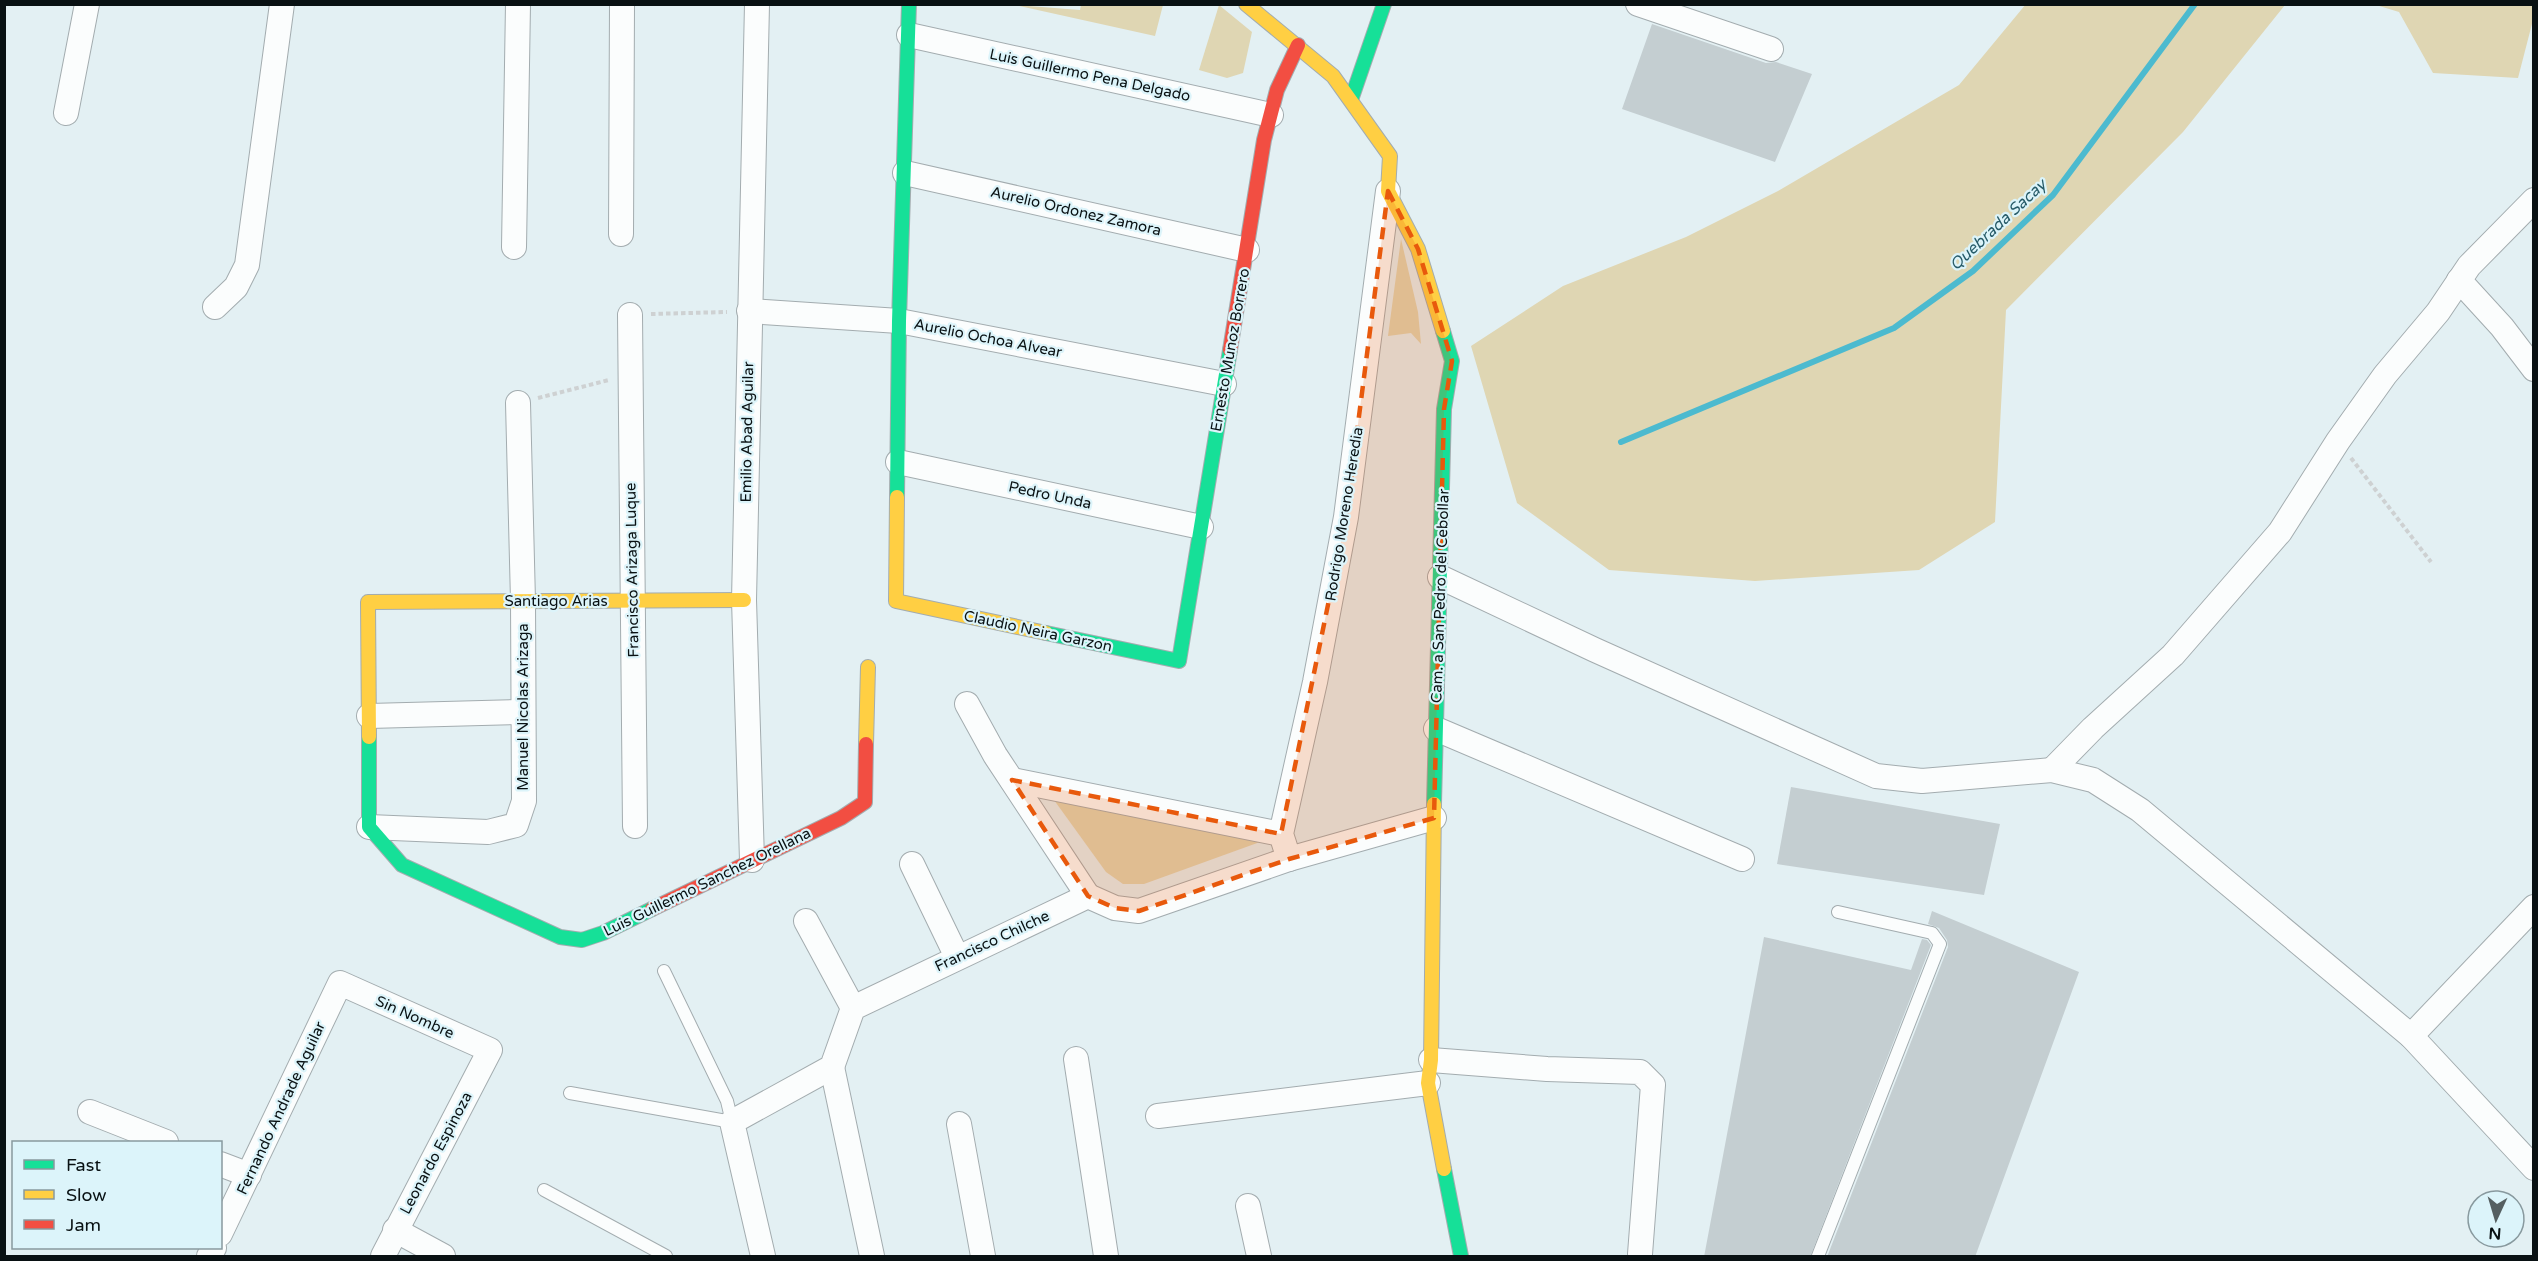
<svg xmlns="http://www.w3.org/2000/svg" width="2538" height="1261" viewBox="0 0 2538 1261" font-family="'Varela Round',sans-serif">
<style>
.green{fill:#dfd6b3}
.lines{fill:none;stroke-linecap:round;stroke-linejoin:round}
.stream{stroke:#4cbacf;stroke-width:6}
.building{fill:#c4ced1}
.lane-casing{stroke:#a3acaf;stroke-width:14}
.street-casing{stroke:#a3acaf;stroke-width:26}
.fast-casing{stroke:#a3acaf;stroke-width:16}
.slow-casing{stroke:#a3acaf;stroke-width:16}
.jam-casing{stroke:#a3acaf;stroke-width:16}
.path{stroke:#ced1d2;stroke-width:4;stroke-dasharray:4.5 3;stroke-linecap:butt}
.lane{stroke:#fbfdfd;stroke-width:12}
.street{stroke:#fbfdfd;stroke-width:24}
.fast{stroke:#16e098;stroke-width:14}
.slow{stroke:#ffcf43;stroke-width:14}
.jam{stroke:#f24e42;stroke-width:14}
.marked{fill:#e8590c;fill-opacity:0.2;stroke:#e8590c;stroke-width:4.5;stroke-dasharray:12 8;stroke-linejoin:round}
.labels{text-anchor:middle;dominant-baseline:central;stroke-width:4.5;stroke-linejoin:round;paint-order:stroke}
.street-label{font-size:15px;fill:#091113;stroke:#dcf4fa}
.water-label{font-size:16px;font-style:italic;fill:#275b68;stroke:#dcf4fa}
</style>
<rect width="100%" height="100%" fill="#e3f0f3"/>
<g class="green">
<path d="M2026 4 2285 5 2183 132 2006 310 1995 522 1919 570 1755 581 1609 570 1517 503 1471 346 1563 286 1686 237 1778 191 1959 85Z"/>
<path d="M1015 5 1080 10 1081 5H1163L1155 36Z"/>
<path d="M1219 5 1252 32 1243 73 1227 78 1199 70Z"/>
<path d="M2376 5H2533V20L2518 78 2433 73 2399 12Z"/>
<path d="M1401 239 1418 312 1421 344 1411 333 1388 336Z"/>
<path d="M1054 800 1260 842 1144 884H1123L1106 872Z"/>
</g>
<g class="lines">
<path class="stream" d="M1621 442 1894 328 1973 271 2053 195 2195 4"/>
</g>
<g class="building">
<path d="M1652 24 1766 63 1776 62 1812 74 1775 162 1622 109Z"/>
<path d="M1791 787 2000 824 1984 895 1777 864Z"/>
<path d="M1932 911 2079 972 1975 1257H1827L1948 947 1947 940 1939 928 1928 924Z"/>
<path d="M1764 937 1911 970 1922 939 1927 940 1931 945 1810 1257H1704Z"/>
</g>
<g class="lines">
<g class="lane-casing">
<g id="lane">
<path d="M570 1093 732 1122 727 1101 664 971"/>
<path d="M544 1190 666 1256"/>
<path d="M1818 1256 1940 944 1932 933 1838 912"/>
</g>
</g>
<g class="street-casing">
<g id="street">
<path d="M1638 4 1771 49"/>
<path d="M909 35 1271 115"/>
<path d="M66 113 87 4"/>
<path d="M905 173 1247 250"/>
<path d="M621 234 622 4"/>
<path d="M514 247 518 4"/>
<path d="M2459 280 2502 327 2534 369"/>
<path d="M215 307 236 287 247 265 282 4"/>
<path d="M749 311 899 321 1224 384"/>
<path d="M630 315 635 826"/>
<path d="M898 462 1201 527"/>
<path d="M1440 577 1595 650 1876 776 1922 781 2052 770 2093 780 2140 810 2411 1036 2534 1168"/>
<path d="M967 704 995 755 1088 896"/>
<path d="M369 716 522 712"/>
<path d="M1436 729 1742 859"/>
<path d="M2052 770 2093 728 2173 655 2280 532 2338 441 2385 375 2438 312 2469 266 2534 200"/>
<path d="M1012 780 1281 834"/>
<path d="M369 827 488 832 516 825 524 801 523 601 518 403"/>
<path d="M1289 859 1281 834 1315 682 1346 517 1388 191"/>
<path d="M752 860 744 600 757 4"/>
<path d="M912 864 957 957"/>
<path d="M806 921 853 1008"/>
<path d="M2411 1036 2534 907"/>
<path d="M1076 1059 1106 1256"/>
<path d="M1431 1060 1547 1069 1640 1072 1653 1085 1640 1254"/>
<path d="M832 1067 872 1256"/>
<path d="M90 1112 166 1142"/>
<path d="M1158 1116 1428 1083"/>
<path d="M959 1124 983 1256"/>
<path d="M220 1164 249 1175"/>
<path d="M1248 1206 1259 1256"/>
<path d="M395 1230 443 1256"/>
<path d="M220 1234 340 983 490 1050 383 1256"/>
<path d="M209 1256 214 1248"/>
<path d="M763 1256 732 1122 832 1067 853 1008 1088 896 1115 908 1139 911 1289 859 1434 818"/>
</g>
</g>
<g class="fast-casing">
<g id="fast">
<path d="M1351 100 1384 4"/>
<path d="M897 497 899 321 909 4"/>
<path d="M1046 633 1179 661 1230 350"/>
<path d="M369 737V827L402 865 560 937 582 940 603 933 652 909"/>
<path d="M1434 804 1444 409 1452 361 1443 331"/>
<path d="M1444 1169 1461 1256"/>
</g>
</g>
<g class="slow-casing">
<g id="slow">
<path d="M1246 4 1333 76 1390 156 1388 191 1418 249 1443 331"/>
<path d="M897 497 896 601 1046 633"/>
<path d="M369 737 368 602 744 600"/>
<path d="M866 744 868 667"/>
<path d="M1434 804 1431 1060 1428 1083 1444 1169"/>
</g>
</g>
<g class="jam-casing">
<g id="jam">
<path d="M1230 350 1264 140 1277 90 1298 45"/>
<path d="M652 909 841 818 865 802 866 744"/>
</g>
</g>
<g class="path">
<path d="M651 314 727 312"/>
<path d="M538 398 609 380"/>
<path d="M2351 458 2431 562"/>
</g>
<use href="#lane" class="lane"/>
<use href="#street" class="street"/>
<use href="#fast" class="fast"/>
<use href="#slow" class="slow"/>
<use href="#jam" class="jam"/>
</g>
<path class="marked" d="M1388 191 1418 249 1452 361 1444 409 1434 818 1289 859 1139 911 1115 908 1088 896 1012 780 1281 834 1346 517Z"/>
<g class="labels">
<g class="street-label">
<text transform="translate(1090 75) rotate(12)">Luis Guillermo Pena Delgado</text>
<text transform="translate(1076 211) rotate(13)">Aurelio Ordonez Zamora</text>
<text transform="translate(988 338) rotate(11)">Aurelio Ochoa Alvear</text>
<text transform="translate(1230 350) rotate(-80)">Ernesto Munoz Borrero</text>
<text transform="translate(747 432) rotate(-89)">Emilio Abad Aguilar</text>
<text transform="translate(1050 495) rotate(12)">Pedro Unda</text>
<text transform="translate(1344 514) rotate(-81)">Rodrigo Moreno Heredia</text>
<text transform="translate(632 570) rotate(-91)">Francisco Arizaga Luque</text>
<text transform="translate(1440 596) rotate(-88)">Cam. a San Pedro del Cebollar</text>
<text x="556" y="601">Santiago Arias</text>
<text transform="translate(1038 631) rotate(12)">Claudio Neira Garzon</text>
<text transform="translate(523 707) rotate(-90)">Manuel Nicolas Arizaga</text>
<text transform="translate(707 882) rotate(-26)">Luis Guillermo Sanchez Orellana</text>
<text transform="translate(992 941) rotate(-25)">Francisco Chilche</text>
<text transform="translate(415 1017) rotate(24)">Sin Nombre</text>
<text transform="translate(281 1108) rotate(-65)">Fernando Andrade Aguilar</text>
<text transform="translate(436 1153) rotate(-62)">Leonardo Espinoza</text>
</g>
<g class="water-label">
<text transform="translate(1998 225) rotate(-43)">Quebrada Sacay</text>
</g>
</g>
<rect width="2538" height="1261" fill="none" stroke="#091113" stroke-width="12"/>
<rect x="12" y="1141" width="210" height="108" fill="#dcf4fa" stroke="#88999e" stroke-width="1.5"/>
<rect x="24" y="1160" width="30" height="9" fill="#16e098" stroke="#88999e" stroke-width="1.5"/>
<text x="66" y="1171" font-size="18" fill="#091113">Fast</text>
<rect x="24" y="1190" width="30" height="9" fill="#ffcf43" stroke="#88999e" stroke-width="1.5"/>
<text x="66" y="1201" font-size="18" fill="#091113">Slow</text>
<rect x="24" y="1220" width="30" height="9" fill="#f24e42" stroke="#88999e" stroke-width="1.5"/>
<text x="66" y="1231" font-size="18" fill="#091113">Jam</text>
<g transform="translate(2496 1219) rotate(184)"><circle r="28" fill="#dcf4fa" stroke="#88999e" stroke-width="1.5"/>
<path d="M0-4.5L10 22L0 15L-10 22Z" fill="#555f61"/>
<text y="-9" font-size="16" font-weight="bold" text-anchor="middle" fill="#091113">N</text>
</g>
</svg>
